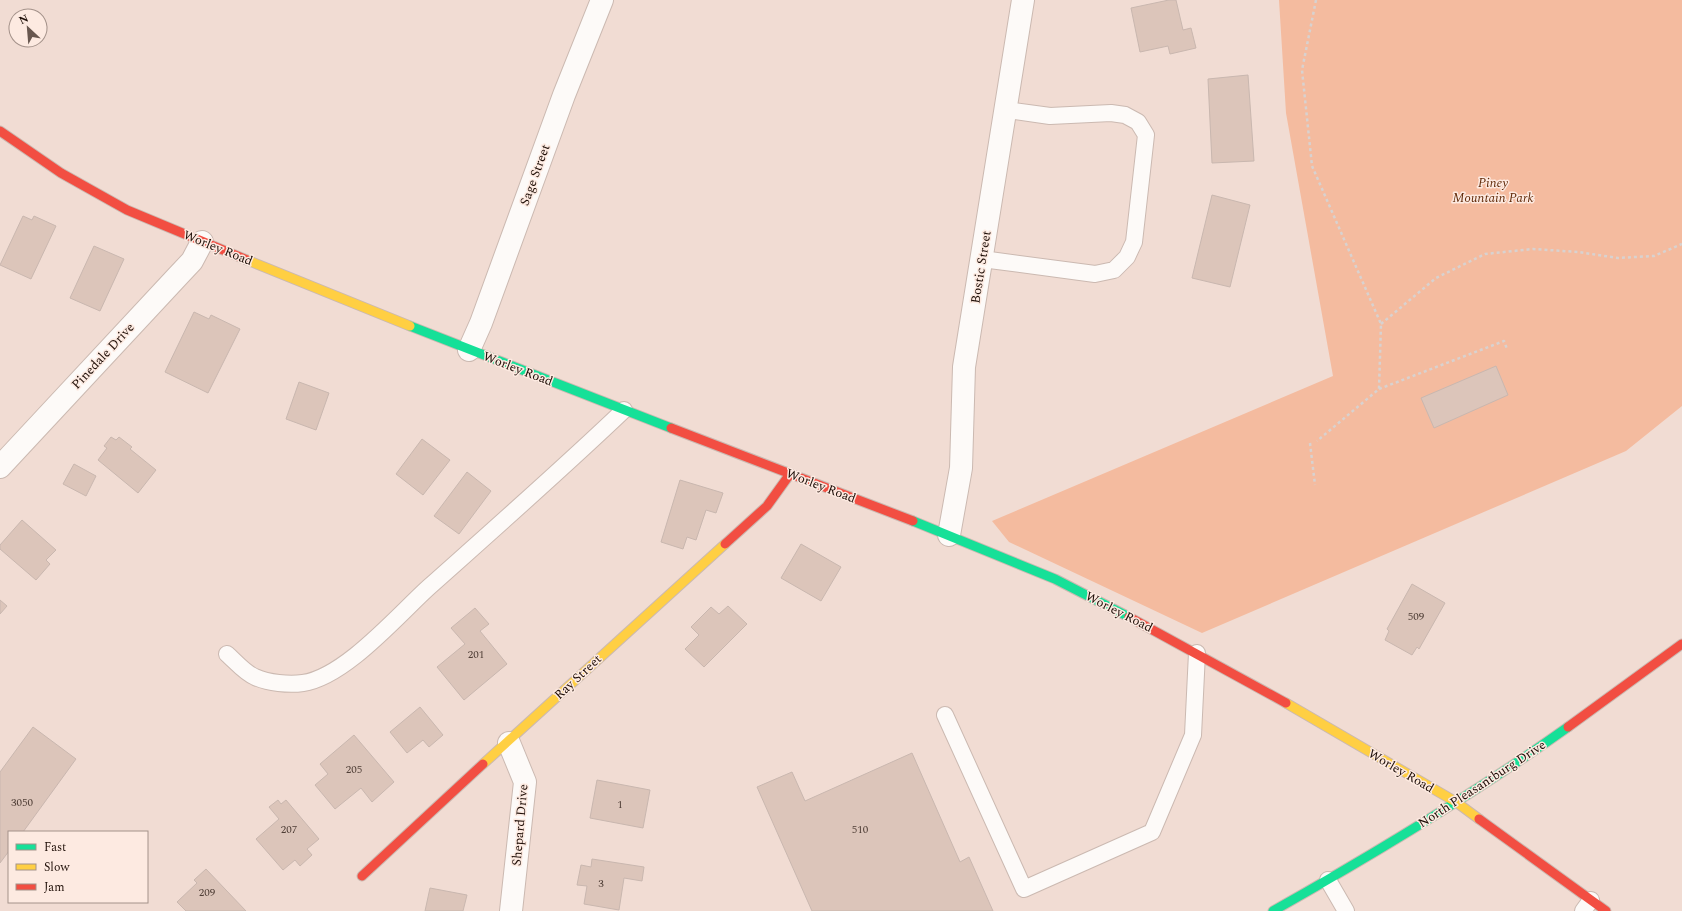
<svg xmlns="http://www.w3.org/2000/svg" width="1682" height="911" viewBox="0 0 1682 911" font-family="Spectral,serif">
<style>
.green{fill:#f4bb9f}
.building{fill:#dcc5ba;stroke:#c9b7af}
.lines{fill:none;stroke-linecap:round;stroke-linejoin:round}
.lane-casing{stroke:#cbb9b1;stroke-width:18}
.street-casing{stroke:#cbb9b1;stroke-width:24}
.fast-casing{stroke:#cbb9b1;stroke-width:11}
.slow-casing{stroke:#cbb9b1;stroke-width:11}
.jam-casing{stroke:#cbb9b1;stroke-width:11}
.path{stroke:#d8d2d0;stroke-width:2.5;stroke-dasharray:3 3;stroke-linecap:butt}
.lane{stroke:#fdfaf8;stroke-width:16}
.street{stroke:#fdfaf8;stroke-width:22}
.fast{stroke:#16e098;stroke-width:9}
.slow{stroke:#ffcf43;stroke-width:9}
.jam{stroke:#f24e42;stroke-width:9}
.labels{text-anchor:middle;dominant-baseline:central;stroke-width:3;stroke-linejoin:round;paint-order:stroke}
.number-label{font-size:11px;fill:#4f3e36}
.street-label{font-size:13px;fill:#1f0f08;stroke:#fdeae1}
.park-label{font-size:13px;font-style:italic;fill:#632c0b;stroke:#fdeae1}
</style>
<rect width="100%" height="100%" fill="#f1dcd3"/>
<path class="green" d="M1279 0H1682V406L1626 451 1202 633 1009 542 992 521 1333 376 1286 113Z"/>
<g class="building">
<path d="M1169 0H1176L1183 30 1191 28 1196 48 1170 54 1168 46 1140 52 1131 8Z"/>
<path d="M1248 75 1254 161 1212 163 1208 79Z"/>
<path d="M1212 195 1250 205 1230 287 1192 278Z"/>
<path d="M23 216 32 220 34 216 56 226 31 279 0 265Z"/>
<path d="M94 246 124 259 100 311 70 298Z"/>
<path d="M194 312 209 319 211 315 240 329 208 393 165 372Z"/>
<path d="M1496 366 1508 395 1434 428 1421 398Z"/>
<path d="M299 382 329 393 316 430 286 419Z"/>
<path d="M111 437 116 440 119 437 132 447 130 449 156 470 138 493 98 460 107 448 104 446Z"/>
<path d="M422 439 450 460 423 495 396 474Z"/>
<path d="M74 464 96 476 86 496 63 484Z"/>
<path d="M467 472 491 491 459 534 434 516Z"/>
<path d="M680 480 723 493 716 513 706 510 696 540 687 537 683 549 661 542Z"/>
<path d="M22 520 56 550 46 560 50 564 36 580 0 549V545Z"/>
<path d="M801 544 841 567 821 601 781 578Z"/>
<path d="M1412 584 1445 603 1419 649 1417 647 1412 655 1385 640 1389 631 1387 629Z"/>
<path d="M0 600 7 606 0 614Z"/>
<path d="M728 606 747 624 704 667 685 649 699 635 691 627 711 607 719 614Z"/>
<path d="M475 608 489 624 480 631 507 664 464 700 437 667 465 644 451 628Z"/>
<path d="M420 707 443 735 429 747 423 740 407 753 390 732Z"/>
<path d="M33 727 76 759 23 832H9V851L0 863V772Z"/>
<path d="M354 735 394 782 372 802 361 788 335 809 315 785 328 774 320 764Z"/>
<path d="M912 753 960 862 969 857 993 911H812L757 787 792 772 805 801Z"/>
<path d="M597 780 650 790 643 828 590 818Z"/>
<path d="M278 800 281 804 286 800 319 839 307 849 312 855 300 866 295 860 283 870 256 839 279 819 269 807Z"/>
<path d="M592 859 644 867 642 881 624 878 619 910 584 904 587 886 577 885 581 865 591 867Z"/>
<path d="M206 869 246 911H186L177 902 197 883 194 880Z"/>
<path d="M430 888 467 895 463 911H425Z"/>
</g>
<g class="lines">
<g class="lane-casing">
<g id="lane">
<path d="M982 259 1095 274 1114 270 1127 257 1134 242 1146 135 1138 122 1125 115 1111 113 1050 116 1007 110"/>
<path d="M227 654C235 661 245 673 255 677 268 683 289 685 303 683 345 677 398 615 429 587 494 529 560 471 624 410"/>
<path d="M945 715 1024 889 1152 832 1193 735 1197 653"/>
<path d="M1328 880 1346 911"/>
<path d="M1583 911 1591 900"/>
</g>
</g>
<g class="street-casing">
<g id="street">
<path d="M469 350 481 323 564 95 602 0"/>
<path d="M0 467 176 278 192 261 202 242"/>
<path d="M949 535 961 468 964 367 1023 0"/>
<path d="M509 743 525 782 511 911"/>
</g>
</g>
<g class="fast-casing">
<g id="fast">
<path d="M410 326 671 428"/>
<path d="M913 521 1055 579 1129 617"/>
<path d="M1273 911C1374 854 1474 794 1568 727"/>
</g>
</g>
<g class="slow-casing">
<g id="slow">
<path d="M247 260 410 326"/>
<path d="M1286 703 1456 802 1479 819"/>
<path d="M483 764 725 544"/>
</g>
</g>
<g class="jam-casing">
<g id="jam">
<path d="M0 131 61 173 127 210 247 260"/>
<path d="M671 428 913 521"/>
<path d="M725 544 767 506 790 474"/>
<path d="M1129 617 1286 703"/>
<path d="M1568 727 1682 644"/>
<path d="M1479 819 1606 911"/>
<path d="M362 876 483 764"/>
</g>
</g>
<g class="path">
<path d="M1316 0 1302 70 1312 166 1381 324 1379 389 1317 441"/>
<path d="M1381 324 1436 278 1485 254 1533 249 1578 252 1618 258 1654 256 1682 244"/>
<path d="M1379 389 1504 341 1507 349"/>
<path d="M1310 443 1315 485"/>
</g>
<use href="#lane" class="lane"/>
<use href="#street" class="street"/>
<use href="#fast" class="fast"/>
<use href="#slow" class="slow"/>
<use href="#jam" class="jam"/>
</g>
<g class="labels">
<g class="number-label">
<text x="1416" y="616">509</text>
<text x="476" y="654">201</text>
<text x="354" y="769">205</text>
<text x="22" y="802">3050</text>
<text x="620" y="804">1</text>
<text x="289" y="829">207</text>
<text x="860" y="829">510</text>
<text x="601" y="883">3</text>
<text x="207" y="892">209</text>
</g>
<g class="street-label">
<text transform="translate(535 175) rotate(-70)">Sage Street</text>
<text transform="translate(218 248) rotate(22)">Worley Road</text>
<text transform="translate(981 267) rotate(-81)">Bostic Street</text>
<text transform="translate(103 356) rotate(-47)">Pinedale Drive</text>
<text transform="translate(518 369) rotate(21)">Worley Road</text>
<text transform="translate(821 486) rotate(21)">Worley Road</text>
<text transform="translate(1119 612) rotate(27)">Worley Road</text>
<text transform="translate(578 677) rotate(-43)">Ray Street</text>
<text transform="translate(1401 771) rotate(30)">Worley Road</text>
<text transform="translate(1482 784) rotate(-33)">North Pleasantburg Drive</text>
<text transform="translate(520 825) rotate(-85)">Shepard Drive</text>
</g>
<g class="park-label">
<text x="1493" y="183">Piney<tspan x="1493" dy="15">Mountain Park</tspan></text>
</g>
</g>
<rect x="8" y="831" width="140" height="72" fill="#fdeae1" stroke="#a4928a"/>
<rect x="16" y="844" width="20" height="6" fill="#16e098" stroke="#a4928a"/>
<text x="44" y="851" font-size="12" fill="#1f0f08">Fast</text>
<rect x="16" y="864" width="20" height="6" fill="#ffcf43" stroke="#a4928a"/>
<text x="44" y="871" font-size="12" fill="#1f0f08">Slow</text>
<rect x="16" y="884" width="20" height="6" fill="#f24e42" stroke="#a4928a"/>
<text x="44" y="891" font-size="12" fill="#1f0f08">Jam</text>
<g transform="translate(28 28) rotate(334)"><circle r="19" fill="#fdeae1" stroke="#a4928a"/>
<path d="M0-3L7 15L0 10L-7 15Z" fill="#68574f"/>
<text y="-6" font-size="11" font-weight="bold" text-anchor="middle" fill="#1f0f08">N</text>
</g>
</svg>
